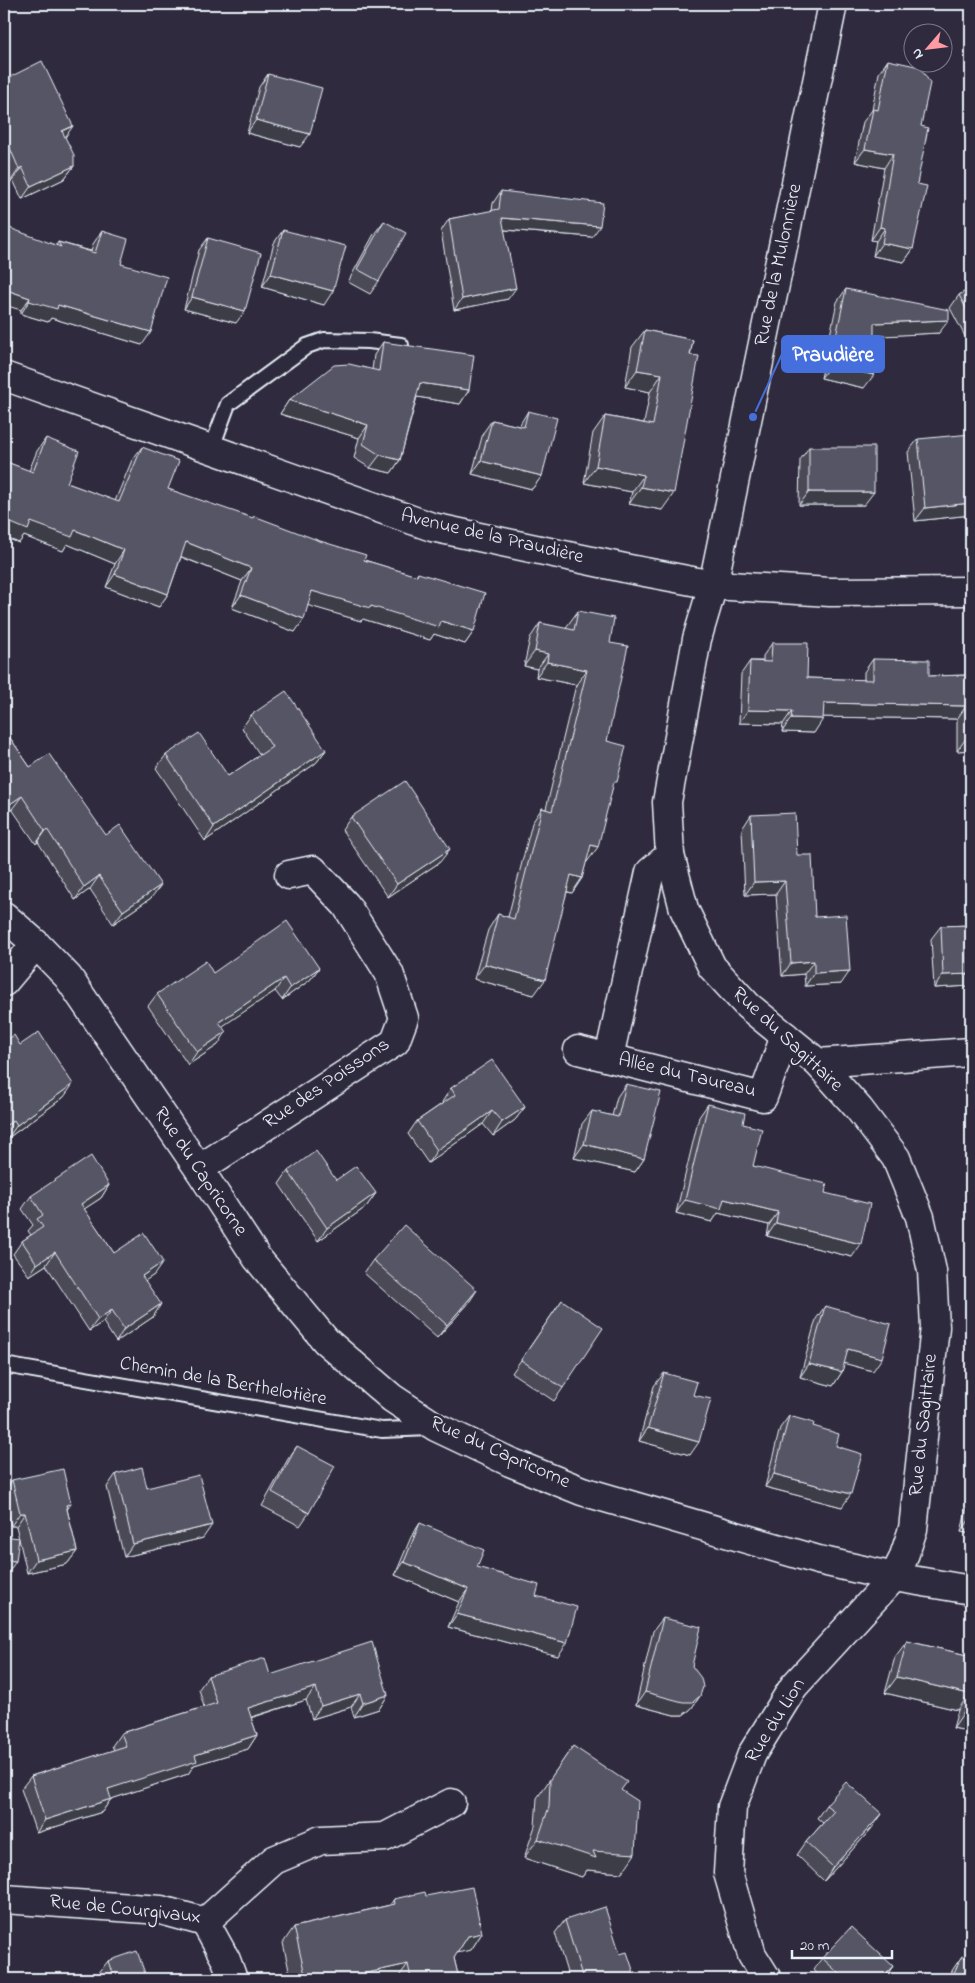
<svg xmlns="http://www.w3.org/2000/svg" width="975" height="1983" viewBox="0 0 975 1983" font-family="'Indie Flower',sans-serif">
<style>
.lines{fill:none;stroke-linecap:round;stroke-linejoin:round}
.service-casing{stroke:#e8f1f8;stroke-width:18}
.minor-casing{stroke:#e8f1f8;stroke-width:31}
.service{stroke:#2f2a3d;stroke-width:14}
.minor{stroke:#2f2a3d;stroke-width:28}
.wall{fill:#4b4957;stroke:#e8f1f8}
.shaded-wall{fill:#3d3c47;stroke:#e8f1f8}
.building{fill:#575565;stroke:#e8f1f8}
.labels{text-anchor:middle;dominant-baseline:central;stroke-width:5;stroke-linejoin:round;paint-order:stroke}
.street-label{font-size:20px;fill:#e8f1f8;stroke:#2f2a3d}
.leader{fill:none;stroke:#466fde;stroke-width:2}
.callout-dot{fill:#466fde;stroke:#2f2a3d;stroke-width:2}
.callout{fill:#466fde;stroke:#466fde;stroke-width:2}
.callout-label{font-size:21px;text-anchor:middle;font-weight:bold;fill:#fff}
</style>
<rect width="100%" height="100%" fill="#2f2a3d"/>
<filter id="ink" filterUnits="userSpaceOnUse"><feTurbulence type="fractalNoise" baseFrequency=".02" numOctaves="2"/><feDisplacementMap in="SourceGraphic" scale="10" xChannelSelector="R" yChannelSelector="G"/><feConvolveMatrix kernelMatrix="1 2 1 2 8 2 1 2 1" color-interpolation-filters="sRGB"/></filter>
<g filter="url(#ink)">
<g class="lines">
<g class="service-casing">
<g id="service">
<path d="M211 450 228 404 307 346 324 340 369 341 401 345"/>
<path d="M4 1365 382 1430 430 1428"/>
</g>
</g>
<g class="minor-casing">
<g id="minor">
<path d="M4 376 432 527 629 569 713 585 830 592 971 591"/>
<path d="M4 916 36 944 68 977 199 1169 257 1258 326 1341 392 1398 436 1427 510 1462 582 1491 818 1560 894 1577 971 1590"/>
<path d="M4 982 36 944"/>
<path d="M578 1050 763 1097 785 1036"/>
<path d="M609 1057 650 872 670 855"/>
<path d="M818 1063 971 1052"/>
<path d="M199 1169 395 1042 404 1018 389 973 346 905 313 870 289 875"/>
<path d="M4 1899 161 1910 205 1922 274 1860 321 1840 385 1837 451 1803"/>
<path d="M205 1922 226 1960 233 1979"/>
<path d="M767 1979 752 1955 728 1873 732 1807 752 1754 794 1686 894 1577 903 1559 913 1529 935 1327 932 1271 920 1217 896 1158 859 1109 818 1063 748 1006 712 967 684 909 670 855 667 802 697 639 713 585 833 4"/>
</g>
</g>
<use href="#service" class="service"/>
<use href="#minor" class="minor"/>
</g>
<g class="wall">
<path d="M971 43V53L968 47Z"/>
<path d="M888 60 921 126 917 184 913 249 904 262 873 256 876 241 871 240 884 168 855 162 863 122 872 110 879 73Z"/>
<path d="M4 68 10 77 65 138 74 166 64 179 22 199 13 180 10 182 4 168Z"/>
<path d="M268 74 300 147 247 133 259 87Z"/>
<path d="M501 191 592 237 504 230 508 299 454 310 441 231 449 219 492 211 493 203Z"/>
<path d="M384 221 379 281 370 294 348 282 374 234Z"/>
<path d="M283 230 324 305 262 287 274 243Z"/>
<path d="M102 231 121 264 142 345 51 318 48 322 21 314V310L58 242 91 251 93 244Z"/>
<path d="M208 238 236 323 184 309 199 250Z"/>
<path d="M971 288V343L969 344 950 308 959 295Z"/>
<path d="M846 289 939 333 874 336 864 388 821 378 837 302Z"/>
<path d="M645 330 693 340 662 510 629 504 632 492 584 483 593 433 605 416 644 423 650 392 625 387 632 347Z"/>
<path d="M383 342 469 390 460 404 417 397 400 460 391 473 370 468 354 458 359 438 280 414 289 400 372 370 374 355Z"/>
<path d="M528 411 542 476 532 489 472 474 483 433 492 420 519 426Z"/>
<path d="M46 438 67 483 115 501 132 460 142 447 168 489 364 560 416 576 418 573 474 631 465 644 434 634 430 640 363 619 361 621 308 605 295 632 232 608 242 581 181 557 168 594 159 607 106 587 115 564 67 544 63 551 24 536 19 543 4 537V461L29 471 37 451Z"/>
<path d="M918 439 971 515 915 521 908 452Z"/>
<path d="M809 447 864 505H799L800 460Z"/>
<path d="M578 611 610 643 607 741 612 789 587 862H586L582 878 572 893 567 892 534 995 474 979 488 930 498 914 508 917 532 823 542 808 546 809 576 685 536 677 537 669 524 666 530 638 540 623 566 629 567 626Z"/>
<path d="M772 643 807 678 864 680V672L873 659 929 676 971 675V750L957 751V719L823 717 814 733 782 732 783 724 739 723 741 674 750 661H763V656Z"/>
<path d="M251 715 326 750 316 763 205 841 156 768 166 755 228 776 260 755 242 728Z"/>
<path d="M4 729 30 767 106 835 151 898 113 924 90 889 75 900 38 842 36 844 12 809 4 815Z"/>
<path d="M751 815 797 855 815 917 841 984 805 986 804 974 782 976 776 894 745 895 742 829Z"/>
<path d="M351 817 440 862 388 897 342 830Z"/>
<path d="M971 925V986L934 988 931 939 941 926Z"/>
<path d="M319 968 310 980 282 1000 275 991 222 1026 218 1045 188 1065 148 1006 157 994 213 973Z"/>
<path d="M4 1042 20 1045 64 1097 8 1138 4 1133Z"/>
<path d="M626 1084 644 1159 635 1172 574 1158 582 1124 592 1111 612 1116 617 1097Z"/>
<path d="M451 1088 525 1107 515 1120 493 1136 483 1124 428 1163 408 1134 417 1121 443 1103 442 1102Z"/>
<path d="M708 1104 753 1166 825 1193 852 1257 767 1236 769 1225 718 1213 712 1222 676 1213 699 1117Z"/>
<path d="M288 1171 336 1180 376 1193 366 1207 318 1241 279 1184Z"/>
<path d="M109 1185 101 1198 84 1209 114 1253 154 1275 145 1280 153 1317 116 1342 103 1322 89 1331 46 1265 29 1276 13 1254 22 1241 31 1235 28 1231 33 1225 22 1209 31 1196Z"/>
<path d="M373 1260 468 1304 437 1338 364 1273Z"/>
<path d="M562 1300 563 1388 554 1401 512 1373Z"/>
<path d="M825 1306 873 1371 844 1363 842 1372 833 1386 800 1377 816 1319Z"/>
<path d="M664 1373 693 1395 690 1455 639 1441 654 1386Z"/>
<path d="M789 1416 813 1426 836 1446 842 1507 765 1487 780 1428Z"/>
<path d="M297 1446 309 1513 300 1526 262 1506 288 1459Z"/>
<path d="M116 1474 147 1488 203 1538 124 1557 107 1487Z"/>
<path d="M12 1480 67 1509 77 1551 67 1564 27 1573 16 1526H11L4 1496V1493Z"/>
<path d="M971 1491V1534L961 1532Z"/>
<path d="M420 1523 477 1567 536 1596 558 1656 448 1627 459 1602 395 1575 411 1537Z"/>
<path d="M663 1618 692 1666 700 1696 691 1709 683 1715H674L636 1705 653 1631Z"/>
<path d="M907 1641 971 1656V1732L953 1728 958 1710 885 1693 895 1657Z"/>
<path d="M270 1675 388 1695 379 1709 354 1717 351 1707 312 1719 306 1700 251 1718 257 1735 248 1749 194 1765 188 1774 111 1799 102 1812 36 1833 21 1789 31 1776 114 1750 112 1746 121 1733 204 1707 199 1689 208 1676Z"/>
<path d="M573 1746 621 1790 622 1873 587 1870 582 1877 524 1858 535 1826 537 1798Z"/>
<path d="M826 1805 872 1828 824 1881 797 1855 806 1842 823 1823 817 1818Z"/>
<path d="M426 1896 482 1933 471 1950 457 1952 454 1958 459 1979H291L283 1943 294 1927 390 1905 394 1899Z"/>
<path d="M565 1920 620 1954 635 1976 633 1979H569L555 1933Z"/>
<path d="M962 1956 971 1979H948L953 1969Z"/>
<path d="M822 1958 893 1966 884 1979H823L813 1970Z"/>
<path d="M108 1961 147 1979 99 1977 98 1974Z"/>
</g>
<g class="shaded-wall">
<path d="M256 120 310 134 300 147 247 133Z"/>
<path d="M73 126 64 139 62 131Z"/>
<path d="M865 149 893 154 884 168 855 162Z"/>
<path d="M74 166 64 179 22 199 31 186Z"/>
<path d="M22 167 13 180 10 182 19 169Z"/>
<path d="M502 218 600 226 592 237 494 229Z"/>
<path d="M880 227 885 228 876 241 871 240Z"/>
<path d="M882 243 913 249 904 262 873 256Z"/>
<path d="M271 274 333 291 324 305 262 287Z"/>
<path d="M516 288 508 299 454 310 462 299Z"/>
<path d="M4 289 30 298 21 310 4 305Z"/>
<path d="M192 297 245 311 236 323 184 309Z"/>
<path d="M29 301 58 305 151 332 142 345 51 318 48 322 21 314Z"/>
<path d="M949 320 939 333 864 337 874 323Z"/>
<path d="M830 365 874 375 864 388 821 378Z"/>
<path d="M637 370 662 374 650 392 625 387Z"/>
<path d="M420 383 469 390 460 404 411 396Z"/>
<path d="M289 400 368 425 359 438 280 414Z"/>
<path d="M380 455 400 460 391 473 370 468Z"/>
<path d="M481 461 542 476 532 489 472 474Z"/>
<path d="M596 466 644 475 632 492 584 483Z"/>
<path d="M641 487 674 493 662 510 629 504Z"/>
<path d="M809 492H874L864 505H799Z"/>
<path d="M971 503V515L915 521 925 508Z"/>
<path d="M4 520 31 522 75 530 124 550 115 564 67 544 63 551 24 536 19 543 4 537Z"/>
<path d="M186 542 251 568 242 581 177 555Z"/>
<path d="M115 574 168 594 159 607 106 587Z"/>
<path d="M312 591 371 606 441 621 474 631 465 644 434 634 430 640 363 619 361 621 303 604Z"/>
<path d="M241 595 304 619 295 632 232 608Z"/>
<path d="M535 651 548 654 537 669 524 666Z"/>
<path d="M547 662 587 670 576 685 536 677Z"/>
<path d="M824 703 966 706 957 719 815 717Z"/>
<path d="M748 710 792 711 783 724 739 723Z"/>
<path d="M791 718 823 719 814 733 782 732Z"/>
<path d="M967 737H971V750L957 751Z"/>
<path d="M326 750 316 763 205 841 214 827Z"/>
<path d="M22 796 12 809 4 815V811L7 806Z"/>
<path d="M47 829 38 842 36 844 45 831Z"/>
<path d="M591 845 598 847 587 862 580 860Z"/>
<path d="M450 849 440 862 388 897 397 884Z"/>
<path d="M571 875 582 878 572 893 561 890Z"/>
<path d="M99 876 90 889 75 900 84 887Z"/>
<path d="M785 881 776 894 745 895 754 882Z"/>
<path d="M161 885 151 898 113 924 123 911Z"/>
<path d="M814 961 804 974 782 976 791 963Z"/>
<path d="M485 964 545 980 534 995 474 979Z"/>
<path d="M319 968 310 980 282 1000 290 988Z"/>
<path d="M850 971 841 984 805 986 814 973Z"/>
<path d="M971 974V986L934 988 943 975Z"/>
<path d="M284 978 275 991 211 1034 219 1022Z"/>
<path d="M226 1032 218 1045 188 1065 197 1052Z"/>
<path d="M73 1084 64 1097 8 1138 17 1125Z"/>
<path d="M525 1107 515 1120 493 1136 502 1122Z"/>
<path d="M492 1111 483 1124 428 1163 437 1150Z"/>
<path d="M14 1120 4 1133V1127Z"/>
<path d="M584 1144 644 1159 635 1172 574 1158Z"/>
<path d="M109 1185 101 1198 72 1217 81 1204Z"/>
<path d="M376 1193 366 1207 318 1241 327 1228Z"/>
<path d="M724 1199 778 1212 769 1225 718 1213 712 1222 676 1213 685 1200Z"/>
<path d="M776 1223 861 1244 852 1257 767 1236Z"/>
<path d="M55 1252 46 1265 29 1276 37 1264Z"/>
<path d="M163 1262 154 1275 134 1288 142 1276Z"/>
<path d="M477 1290 468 1304 437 1338 447 1325Z"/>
<path d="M161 1304 153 1317 116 1342 124 1329Z"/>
<path d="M112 1310 103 1322 89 1331 98 1319Z"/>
<path d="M848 1349 882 1358 873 1371 839 1362Z"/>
<path d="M809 1364 842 1372 833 1386 800 1377Z"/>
<path d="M648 1428 699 1442 690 1455 639 1441Z"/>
<path d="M774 1474 851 1494 842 1507 765 1487Z"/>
<path d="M71 1504 62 1517 66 1505Z"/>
<path d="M20 1513H25L16 1526H11Z"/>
<path d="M970 1519H971V1534L961 1532Z"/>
<path d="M212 1525 203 1538 124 1557 133 1544Z"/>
<path d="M77 1551 67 1564 27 1573 36 1560Z"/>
<path d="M4 1560 16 1561 4 1579Z"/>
<path d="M404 1562 468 1589 459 1602 395 1575Z"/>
<path d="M457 1614 567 1643 558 1656 448 1627Z"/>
<path d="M897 1677 969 1694 958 1710 885 1693Z"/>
<path d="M316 1687 306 1700 239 1721 248 1708Z"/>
<path d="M645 1692 700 1696 691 1709 683 1715H674L636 1705Z"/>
<path d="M360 1694 351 1707 312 1719 321 1706Z"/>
<path d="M388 1695 379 1709 354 1717 363 1703Z"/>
<path d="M964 1712 971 1713V1732L953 1728Z"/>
<path d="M257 1735 248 1749 194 1765 188 1774 99 1803 108 1789 195 1755Z"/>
<path d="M111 1799 102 1812 36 1833 45 1820Z"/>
<path d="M882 1814 872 1828 824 1881 833 1867Z"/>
<path d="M538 1839 635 1854 622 1873 587 1870 582 1877 524 1858Z"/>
<path d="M482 1933 471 1950 457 1953 468 1936Z"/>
<path d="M408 1964 397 1979H340Z"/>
<path d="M893 1966 884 1979H881Z"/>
</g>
<g class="building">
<path d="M888 60 920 67 930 83 921 126 928 128 917 184 927 186 913 249 882 243 885 228 880 227 893 154 865 149 873 109 878 110Z"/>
<path d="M42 61 73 126 62 131 74 155V166L31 186 22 167 19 169 4 134V68L5 67 10 77Z"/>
<path d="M268 74 322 88 310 134 256 120Z"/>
<path d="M501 191 603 203 600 226 502 218 516 288 462 299 449 219 499 209Z"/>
<path d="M384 221 406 233 379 281 357 269Z"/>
<path d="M4 226 61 247 58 242 95 253 102 231 128 239 121 264 167 277 151 332 58 305 57 309 29 301 30 298 4 289Z"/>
<path d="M283 230 346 246 333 291 271 274Z"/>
<path d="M208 238 261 253 245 311 192 297Z"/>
<path d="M971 288V318L959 295Z"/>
<path d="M846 289 949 310V320L874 323V375L830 365Z"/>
<path d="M645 330 693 340 690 355 699 356 674 493 641 487 644 475 596 466 605 416 653 425 662 374 637 370Z"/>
<path d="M383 342 474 355 469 390 420 383 400 460 380 455 363 444 368 425 289 400 334 365 349 364 379 371Z"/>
<path d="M528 411 557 418 542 476 481 461 492 420 524 427Z"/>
<path d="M971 434V503L925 508 918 439Z"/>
<path d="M46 438 79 451 67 483 119 502 142 447 179 461 168 489 253 518 254 516 320 541 366 555 364 560 417 576 418 573 485 593 474 631 441 621 439 627 371 606 370 608 312 591 304 619 241 595 251 568 186 542 168 594 115 574 124 550 75 530 72 537 31 522 28 530 4 520V461L33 472Z"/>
<rect x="809" y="447" width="65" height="45"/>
<path d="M578 611 614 618 610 643 628 646 607 741 626 746 617 782H614L598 847 591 845 582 878 571 875 545 980 485 964 498 914 514 919 542 808 552 811 587 670 547 662 548 654 535 651 540 623 574 630Z"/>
<path d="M772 643H808L807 678 873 680V659L929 660V676L971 675V737H967L966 706 824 703 823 719 791 718 792 711 748 710 750 661 771 662Z"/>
<path d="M286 691 326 750 214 827 166 755 199 733 228 776 272 747 251 715Z"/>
<path d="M4 729 30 767 49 754 106 835 120 825 161 885 123 911 99 876 84 887 47 829 45 831 22 796 7 806 4 801Z"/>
<path d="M405 781 450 849 397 884 351 817Z"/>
<path d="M795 813 797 855H812L815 917 846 915 850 971 814 973V961L791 963 785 881 754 882 751 815Z"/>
<path d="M287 921 319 968 290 988 284 978 219 1022 226 1032 197 1052 157 994 206 961 213 973Z"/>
<path d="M971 925V974L943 975 941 926Z"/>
<path d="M39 1032 73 1084 17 1125 14 1120 4 1127V1042L14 1035 20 1045Z"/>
<path d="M492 1060 525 1107 502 1122 492 1111 437 1150 417 1121 455 1095 451 1088Z"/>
<path d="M626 1084 661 1092 644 1159 584 1144 592 1111 618 1117Z"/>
<path d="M708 1104 745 1113 743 1124 762 1129 753 1166 827 1184 825 1193 870 1204 861 1244 776 1223 778 1212 724 1199 721 1209 685 1200Z"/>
<path d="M316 1151 336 1180 356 1166 376 1193 327 1228 288 1171Z"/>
<path d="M91 1156 109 1185 81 1204 114 1253 144 1233 163 1262 142 1276 161 1304 124 1329 112 1310 98 1319 55 1252 37 1264 22 1241 43 1227 37 1219 43 1215 31 1196Z"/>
<path d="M404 1225 477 1290 447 1325 373 1260Z"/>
<path d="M562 1300 603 1328 563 1388 521 1360Z"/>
<path d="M825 1306 891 1324 882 1358 848 1349 842 1372 809 1364Z"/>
<path d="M664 1373 697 1382 693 1395 711 1399 699 1442 648 1428Z"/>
<path d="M789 1416 814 1423 813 1426 839 1434 836 1446 862 1454 851 1494 774 1474Z"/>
<path d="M297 1446 335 1466 309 1513 272 1492Z"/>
<path d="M142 1467 147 1488 199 1475 212 1525 133 1544 116 1474Z"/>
<path d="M63 1469 71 1504 66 1505 77 1551 36 1560 25 1513H20L12 1480Z"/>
<path d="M420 1523 484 1550 477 1567 539 1585 536 1596 577 1607 567 1643 457 1614 468 1589 404 1562Z"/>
<path d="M4 1536 19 1538 16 1561 4 1560Z"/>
<path d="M663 1618 701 1627 692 1666 701 1678 703 1687 700 1696 693 1702H683L645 1692Z"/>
<path d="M907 1641 971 1656V1713L964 1712 969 1694 897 1677Z"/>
<path d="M372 1642 388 1695 363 1703 360 1694 321 1706 316 1687 248 1708 257 1735 195 1755 197 1761 108 1789 111 1799 45 1820 31 1776 126 1746 121 1733 217 1703 208 1676 265 1658 270 1675Z"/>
<path d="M573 1746 627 1782 621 1790 638 1801 635 1854 593 1851 596 1858 538 1839 549 1807 550 1779Z"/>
<path d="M846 1782 882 1814 833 1867 806 1842 834 1811 826 1805Z"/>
<path d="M472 1887 482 1933 468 1936 454 1958 459 1979H411L408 1964 340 1979H306L294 1927 395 1904 394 1899 425 1892 426 1896Z"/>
<path d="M605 1907 620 1954 627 1952 635 1976 626 1979H583L565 1920Z"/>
<path d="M851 1927 893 1966 881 1979H845L822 1958Z"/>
<path d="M137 1951 147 1979H91L112 1973 108 1961Z"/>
<path d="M962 1956 971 1960V1979H951Z"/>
</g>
</g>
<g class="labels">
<g class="street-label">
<text transform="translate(779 265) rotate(-78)">Rue de la Mulonnière</text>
<text transform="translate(492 537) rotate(13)">Avenue de la Praudière</text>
<text transform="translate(787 1040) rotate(43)">Rue du Sagittaire</text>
<text transform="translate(687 1076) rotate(13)">Allée du Taureau</text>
<text transform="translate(327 1084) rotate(-34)">Rue des Poissons</text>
<text transform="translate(200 1172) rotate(56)">Rue du Capricorne</text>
<text transform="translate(223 1382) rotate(10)">Chemin de la Berthelotière</text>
<text transform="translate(924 1425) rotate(-84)">Rue du Sagittaire</text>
<text transform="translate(500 1453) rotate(24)">Rue du Capricorne</text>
<text transform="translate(776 1721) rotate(-58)">Rue du Lion</text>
<text transform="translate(125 1910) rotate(6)">Rue de Courgivaux</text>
</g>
</g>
<path class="leader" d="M753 417L782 354"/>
<circle class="callout-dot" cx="753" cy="417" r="5"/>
<rect class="callout" x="782" y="336" width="102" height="36" rx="5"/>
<g class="callout-label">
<text x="833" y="361">Praudière</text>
</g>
<rect width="975" height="1983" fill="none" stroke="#2f2a3d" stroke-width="20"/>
<rect x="10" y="10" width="955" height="1963" fill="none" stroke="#e8f1f8" stroke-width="2" filter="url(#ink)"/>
<g transform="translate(928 48) rotate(242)"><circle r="24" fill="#2f2a3d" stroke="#797a88"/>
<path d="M0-4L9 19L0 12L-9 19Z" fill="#ff9aa2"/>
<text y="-8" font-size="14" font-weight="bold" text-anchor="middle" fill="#e8f1f8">N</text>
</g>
<path d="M792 1950v8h100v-8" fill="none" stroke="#e8f1f8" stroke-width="2.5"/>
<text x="800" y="1950" font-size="15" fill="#e8f1f8" stroke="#2f2a3d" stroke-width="4" paint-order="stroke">20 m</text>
</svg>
